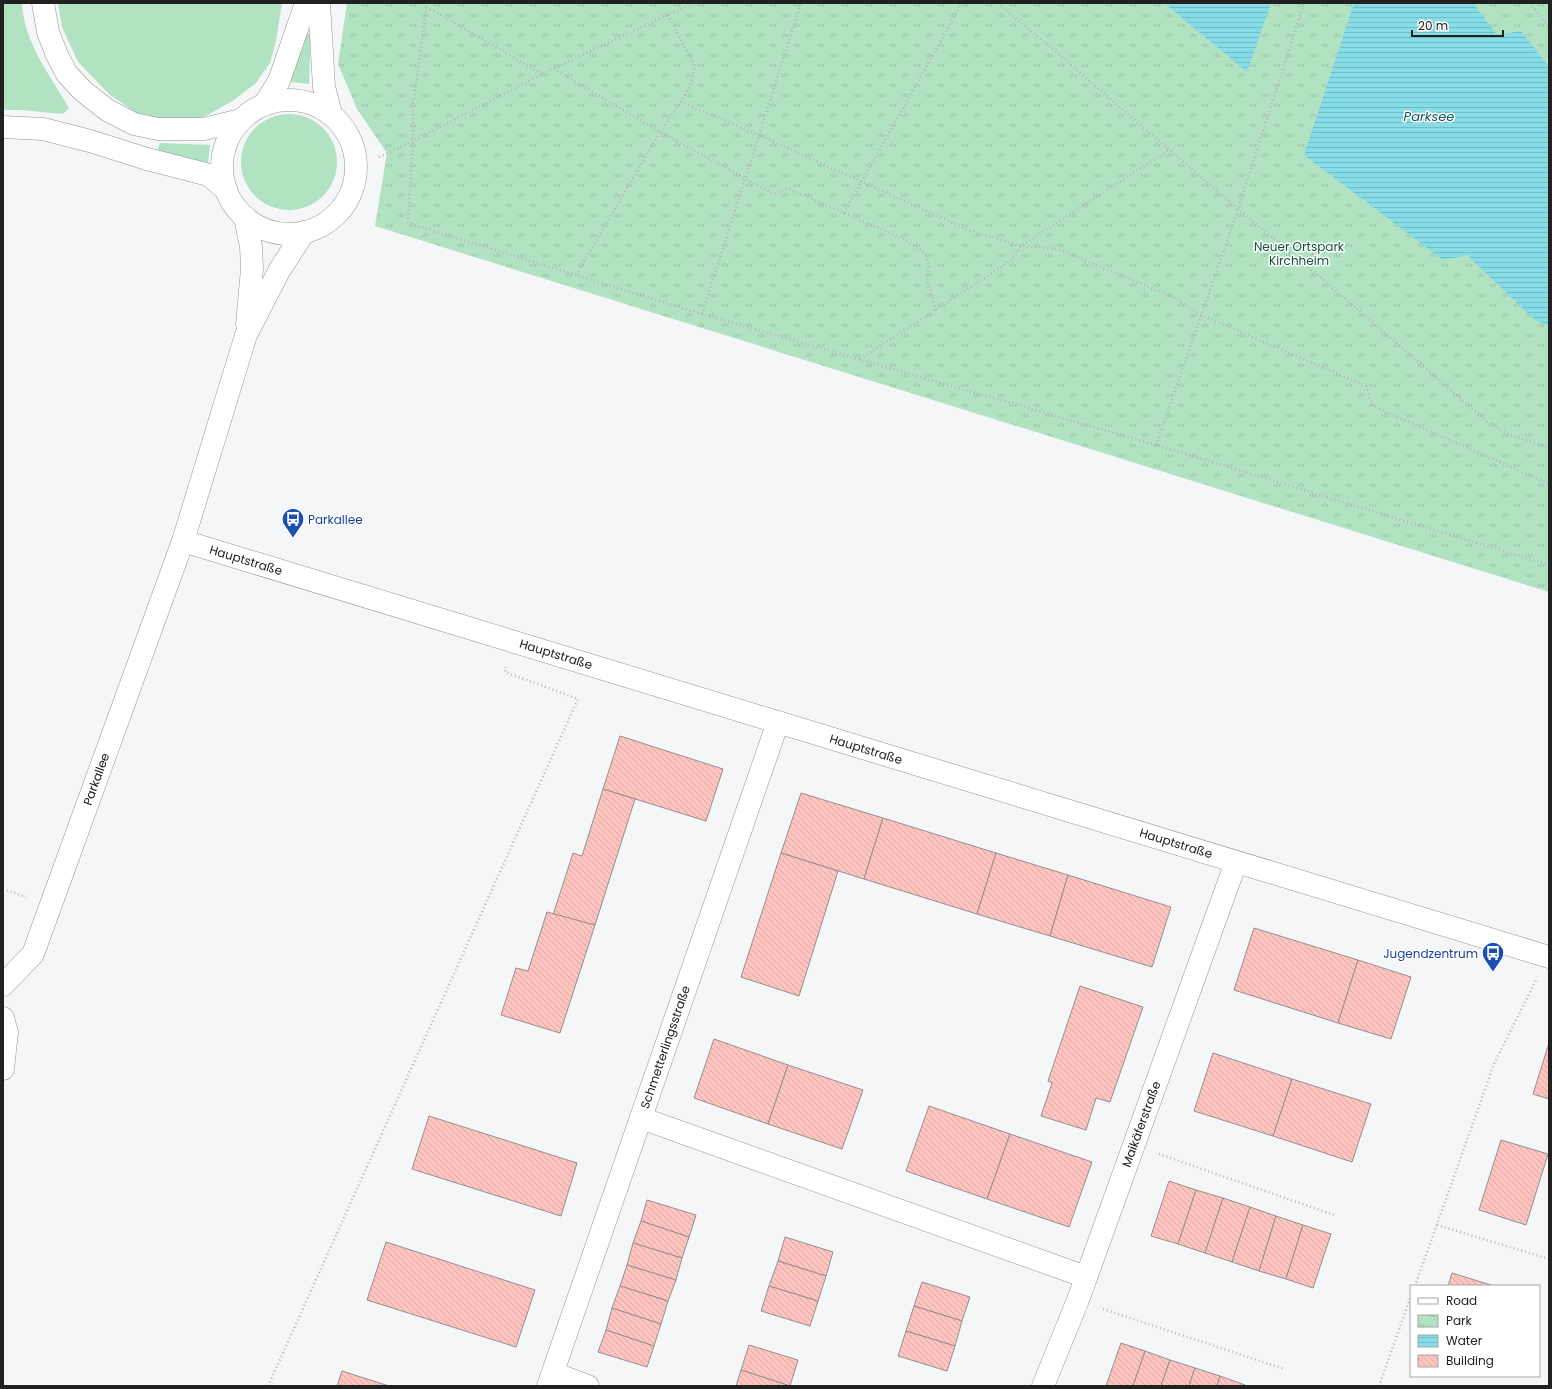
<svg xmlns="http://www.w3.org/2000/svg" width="1552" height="1389" viewBox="0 0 1552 1389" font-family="Poppins,sans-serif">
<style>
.grass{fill:#b1e2c1}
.park{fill:url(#park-tufts)}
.water{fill:url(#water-rules)}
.building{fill:url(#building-back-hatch);stroke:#919090}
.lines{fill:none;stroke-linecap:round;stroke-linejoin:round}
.street-casing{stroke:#949496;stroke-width:23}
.secondary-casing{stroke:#949496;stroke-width:23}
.path{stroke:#b5b5b6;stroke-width:2.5;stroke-dasharray:1 3;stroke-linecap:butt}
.street{stroke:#fff;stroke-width:22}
.secondary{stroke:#fff;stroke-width:22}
.labels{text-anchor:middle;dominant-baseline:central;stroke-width:3;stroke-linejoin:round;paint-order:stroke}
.park-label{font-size:12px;fill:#0e5530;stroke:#fff}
.transit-label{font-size:12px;fill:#164399;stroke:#fff;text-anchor:start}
.street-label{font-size:12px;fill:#212121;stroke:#fff}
.water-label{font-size:13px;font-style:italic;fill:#0e5a62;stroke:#fff}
</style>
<defs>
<pattern id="park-tufts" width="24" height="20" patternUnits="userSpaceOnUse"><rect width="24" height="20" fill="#b1e2c1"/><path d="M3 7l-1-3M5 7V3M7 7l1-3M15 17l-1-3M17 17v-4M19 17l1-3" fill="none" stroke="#98c2a6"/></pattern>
<pattern id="water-rules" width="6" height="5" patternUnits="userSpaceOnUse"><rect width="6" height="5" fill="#86dce7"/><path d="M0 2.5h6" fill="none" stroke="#73bcc6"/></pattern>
<pattern id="building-back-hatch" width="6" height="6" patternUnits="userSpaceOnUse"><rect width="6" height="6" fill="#ffc4bf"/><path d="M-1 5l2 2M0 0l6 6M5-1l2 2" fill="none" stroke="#daa8a4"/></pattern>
</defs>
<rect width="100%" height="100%" fill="#f5f6f7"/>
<g class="grass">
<path d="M3 3H22C24 43 50 75 69 108L63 114 21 110H3Z"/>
<path d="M58 3H282L276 41 270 63 256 83 234 100 204 117 172 122 136 113 109 94 78 62 62 27Z"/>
<path d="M306 32 311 35 309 84 291 82 300 35Z"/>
<circle cx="289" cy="162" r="48"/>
<path d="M160 143 210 145 208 163 160 152 158 148Z"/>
</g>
<path class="park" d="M347 3H1549V592L375 226 387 153 357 109 338 64Z"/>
<g class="water">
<path d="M1164 3H1271L1247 72Z"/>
<path d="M1354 3H1473L1497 35 1521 31 1549 67V325L1536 321 1467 255 1443 260 1304 155Z"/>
</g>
<g class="building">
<path d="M620 736 723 769 706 821 603 789Z"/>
<path d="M603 789 635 799 595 925 553 915 573 853 582 856Z"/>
<path d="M801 793 883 818 864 879 781 853Z"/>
<path d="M883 818 996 853 977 914 864 879Z"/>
<path d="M781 853 838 871 799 996 741 977Z"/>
<path d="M996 853 1068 875 1050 936 977 914Z"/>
<path d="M1068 875 1171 907 1152 967 1050 936Z"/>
<path d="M547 912 595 925 560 1033 501 1015 516 968 528 971Z"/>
<path d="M1254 928 1358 960 1338 1023 1234 990Z"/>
<path d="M1358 960 1411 977 1391 1039 1338 1023Z"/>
<path d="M1080 986 1143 1007 1110 1102 1096 1098 1086 1130 1041 1116 1052 1083 1048 1081Z"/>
<path d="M714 1039 788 1065 768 1124 694 1098Z"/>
<path d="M1549 1043V1099L1533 1094Z"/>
<path d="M1213 1053 1292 1079 1273 1136 1194 1111Z"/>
<path d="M788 1065 863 1090 842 1149 768 1124Z"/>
<path d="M1292 1079 1371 1104 1352 1162 1273 1136Z"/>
<path d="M929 1106 1010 1134 987 1199 906 1171Z"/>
<path d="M429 1116 577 1163 561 1216 412 1169Z"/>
<path d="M1010 1134 1092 1162 1069 1227 987 1199Z"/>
<path d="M1501 1140 1548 1154 1526 1225 1479 1210Z"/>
<path d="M1169 1181 1196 1190 1178 1244 1151 1236Z"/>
<path d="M1196 1190 1223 1198 1205 1253 1178 1244Z"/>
<path d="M1223 1198 1250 1207 1232 1262 1205 1253Z"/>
<path d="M647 1200 696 1215 689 1237 641 1221Z"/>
<path d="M1250 1207 1276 1216 1259 1271 1232 1262Z"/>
<path d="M1276 1216 1303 1225 1286 1279 1259 1271Z"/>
<path d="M641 1221 689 1237 682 1258 633 1243Z"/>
<path d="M1303 1225 1331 1234 1313 1288 1286 1279Z"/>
<path d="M785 1237 833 1252 826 1276 778 1261Z"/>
<path d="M386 1242 535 1290 516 1347 367 1300Z"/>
<path d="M633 1243 682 1258 676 1280 627 1265Z"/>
<path d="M778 1261 826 1276 818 1301 769 1286Z"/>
<path d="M627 1265 676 1280 668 1301 620 1286Z"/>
<path d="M1452 1273 1494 1286H1448Z"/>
<path d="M922 1282 970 1297 962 1321 914 1306Z"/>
<path d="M620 1286 668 1301 661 1324 612 1308Z"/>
<path d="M769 1286 818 1301 810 1326 761 1311Z"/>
<path d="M914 1306 962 1321 955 1346 906 1331Z"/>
<path d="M612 1308 661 1324 654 1346 606 1330Z"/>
<path d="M606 1330 654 1346 647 1367 598 1352Z"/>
<path d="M906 1331 955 1346 947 1371 898 1356Z"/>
<path d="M1121 1343 1145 1351 1133 1386H1106Z"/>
<path d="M749 1345 798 1360 790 1386 741 1370Z"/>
<path d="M1145 1351 1170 1360 1161 1386H1133Z"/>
<path d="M1170 1360 1195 1368 1189 1386H1161Z"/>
<path d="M1195 1368 1220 1376 1217 1386H1189Z"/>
<path d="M741 1370 790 1386H736Z"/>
<path d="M342 1371 389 1386H337Z"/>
<path d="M1220 1376 1245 1385 1244 1386H1217Z"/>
</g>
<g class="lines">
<g class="street-casing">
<g id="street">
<path d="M3 985 33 954 183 541"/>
<path d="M3 1018 7 1032 3 1069"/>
<path d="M641 1118 1086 1277"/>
<path d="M553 1373 588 1386"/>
<path d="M548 1386 778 722"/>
<path d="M1043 1386 1078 1300 1236 862"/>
</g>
</g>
<g class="secondary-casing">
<g id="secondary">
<path d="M43 3 48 32 57 55 67 74 83 91 107 110 134 124 158 129H204L241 120"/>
<path d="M319 3 324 87 331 114"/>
<circle cx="289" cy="167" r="67"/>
<path d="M264 105 279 81 306 3"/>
<path d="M3 127 43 129 90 141 147 159 209 175 226 190"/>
<path d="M245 217 251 247 252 269 247 324"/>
<path d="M304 232 279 271 246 335 183 541 1549 957"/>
</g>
</g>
<g class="path">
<path d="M427 3 413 106V141L408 223 702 314 1156 445 1549 565"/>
<path d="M997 3 1049 46 1238 209 1320 277 1489 423 1510 435 1549 447"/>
<path d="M1530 3 1549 28"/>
<path d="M426 8 434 11 542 74"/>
<path d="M668 15 695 66 690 86 681 102 660 132 774 194 787 188 904 239 923 252 929 264 927 280 936 310"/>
<path d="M554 69 660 132 576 275"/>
<path d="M681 102 759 135 966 229 1021 246 1058 249 1177 299 1201 315 1366 386 1373 406 1549 484"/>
<path d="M379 157 413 141 542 74 693 3"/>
<path d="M844 213 962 3"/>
<path d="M702 314 801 3"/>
<path d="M860 359 1012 260 1021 246 1170 149"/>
<path d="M1156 445 1238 209 1304 3"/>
<path d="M3 889 26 897"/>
<path d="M1159 1154 1334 1215"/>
<path d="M1437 1225 1549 1259"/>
<path d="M1415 1286 1494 1064 1536 980"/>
<path d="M1103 1309 1284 1369"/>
<path d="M268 1386 578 699 505 672 506 667"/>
<path d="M1379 1386 1411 1296"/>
</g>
<use href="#street" class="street"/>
<use href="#secondary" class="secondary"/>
</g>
<defs>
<g id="bus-pin" transform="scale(1.15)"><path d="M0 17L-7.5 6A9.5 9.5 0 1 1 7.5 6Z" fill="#1a4fb4" stroke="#fff"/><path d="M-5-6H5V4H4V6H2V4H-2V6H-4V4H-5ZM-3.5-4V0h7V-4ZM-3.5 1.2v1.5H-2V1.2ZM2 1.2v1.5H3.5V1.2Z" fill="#fff"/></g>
</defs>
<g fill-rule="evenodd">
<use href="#bus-pin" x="293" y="519"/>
<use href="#bus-pin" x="1493" y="953"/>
</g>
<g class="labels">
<g class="park-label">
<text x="1299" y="246">Neuer Ortspark<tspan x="1299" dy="14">Kirchheim</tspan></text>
</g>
<g class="transit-label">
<text x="308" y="519">Parkallee</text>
<text x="1478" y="953" text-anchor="end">Jugendzentrum</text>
</g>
<g class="street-label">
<text transform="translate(246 560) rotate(17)">Hauptstraße</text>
<text transform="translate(556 654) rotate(17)">Hauptstraße</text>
<text transform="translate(866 749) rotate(17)">Hauptstraße</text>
<text transform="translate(96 779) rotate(-70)">Parkallee</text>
<text transform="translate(1176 843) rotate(17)">Hauptstraße</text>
<text transform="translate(665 1047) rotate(-71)">Schmetterlingsstraße</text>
<text transform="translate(1141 1124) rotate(-70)">Maikäferstraße</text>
</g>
<g class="water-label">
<text x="1429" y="116">Parksee</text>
</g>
</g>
<rect width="1552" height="1389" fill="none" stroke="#212121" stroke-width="8"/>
<rect x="1410" y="1285" width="130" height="92" fill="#ffffff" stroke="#a6a6a6"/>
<rect x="1418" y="1298" width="20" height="6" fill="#ffffff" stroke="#a6a6a6"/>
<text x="1446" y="1305" font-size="12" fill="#212121">Road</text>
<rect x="1418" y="1315" width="20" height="12" fill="url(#park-tufts)" stroke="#a6a6a6"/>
<text x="1446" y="1325" font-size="12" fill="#212121">Park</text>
<rect x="1418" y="1335" width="20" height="12" fill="url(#water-rules)" stroke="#a6a6a6"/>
<text x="1446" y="1345" font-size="12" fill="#212121">Water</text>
<rect x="1418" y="1355" width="20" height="12" fill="url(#building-back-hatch)" stroke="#a6a6a6"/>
<text x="1446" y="1365" font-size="12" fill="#212121">Building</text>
<path d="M1412 30v6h91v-6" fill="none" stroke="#212121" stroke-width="2"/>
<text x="1418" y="30" font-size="12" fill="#212121" stroke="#ffffff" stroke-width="3" paint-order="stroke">20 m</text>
</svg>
